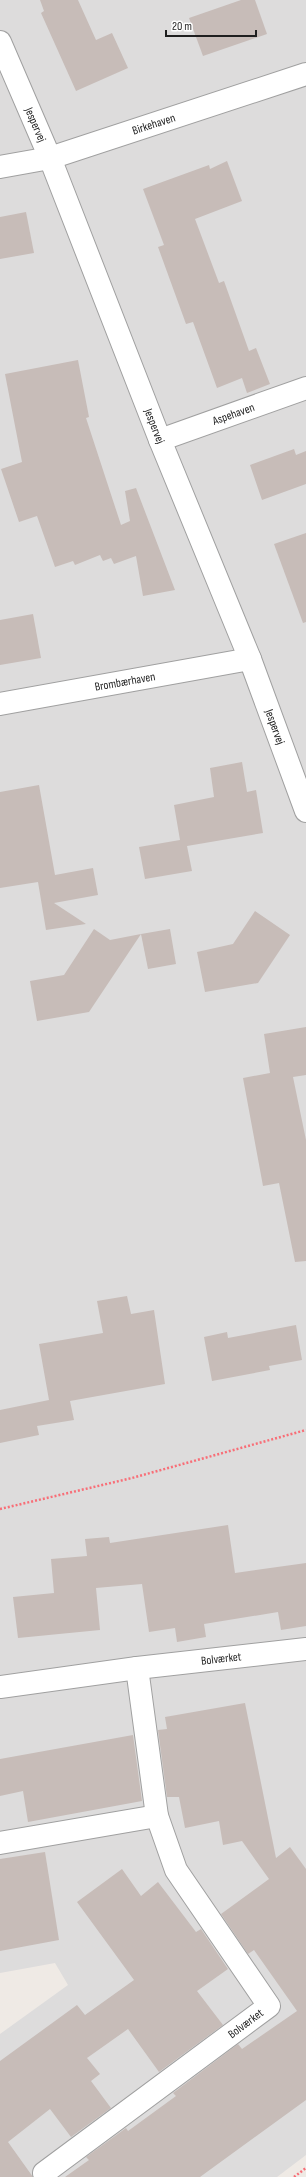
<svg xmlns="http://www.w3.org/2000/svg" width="306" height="2177" viewBox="0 0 306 2177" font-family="'Sofia Sans Condensed',sans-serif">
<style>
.residential{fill:#dddcdc}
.building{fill:#c7bcb8}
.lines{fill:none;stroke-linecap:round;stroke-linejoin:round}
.minor-casing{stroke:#a0a0a0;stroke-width:24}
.path{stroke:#f86e77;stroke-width:2.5;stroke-dasharray:2 2;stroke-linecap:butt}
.minor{stroke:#fff;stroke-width:22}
.labels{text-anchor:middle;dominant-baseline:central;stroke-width:3.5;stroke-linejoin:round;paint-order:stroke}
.street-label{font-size:12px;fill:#1f1f1f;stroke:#fff}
</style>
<rect width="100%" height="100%" fill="#efeae5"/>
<path class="residential" d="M0 0H306V2155L277 2177H0V2034L68 1985 55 1963 0 1973Z"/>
<g class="building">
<path d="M40 0H78L96 40 112 33 128 68 76 91 41 13 44 11Z"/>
<path d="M241 0H255L267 34 203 56 189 18Z"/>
<path d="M227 161 242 201 195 219 219 283 224 281 249 351 256 348 270 384 247 393 242 378 217 388 193 322 186 324 158 247 164 245 143 189 209 165 210 169Z"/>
<path d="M26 212 34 253 0 259V217Z"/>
<path d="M78 360 89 417 86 418 121 525 130 521 125 491 136 488 175 590 143 596 136 556 114 564 111 558 103 561 100 555 75 565 73 561 55 567 37 516 19 522 1 469 22 462 5 374Z"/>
<path d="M294 449 296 455 306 451V484L262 500 250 465Z"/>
<path d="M306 533V622L303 623 274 544Z"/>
<path d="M33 614 41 658 0 665V620Z"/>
<path d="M242 762 247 792 256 790 263 833 187 846 192 871 145 879 139 847 180 840 174 805 214 797 210 768Z"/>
<path d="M39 785 55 875 93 868 98 895 54 903 86 924 46 930 38 882 0 888V792Z"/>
<path d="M255 911 290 935 258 983 205 992 197 952 233 944Z"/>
<path d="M94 929 110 940 141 934 89 1012 37 1021 30 981 64 975Z"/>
<path d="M170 929 176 964 148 969 141 934Z"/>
<path d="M306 1027V1075L293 1077 306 1140V1261L295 1262 279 1183 263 1186 243 1078 270 1073 264 1034Z"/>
<path d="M127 1296 131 1314 154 1310 165 1384 70 1401 74 1420 37 1426 39 1435 0 1443V1410L49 1400 39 1344 103 1333 97 1301Z"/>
<path d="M296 1325 302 1360 269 1366 270 1370 212 1381 204 1337 227 1332 228 1338Z"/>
<path d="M228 1525 235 1573 306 1563V1626L281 1630 278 1612 204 1624 206 1637 177 1642 175 1628 149 1632 142 1584 96 1588 100 1630 18 1638 13 1597 54 1593 51 1559 87 1556 85 1539 109 1537 110 1543Z"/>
<path d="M245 1703 276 1858 290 1847 306 1869V2100L200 2177H65L89 2160 86 2157 126 2128 128 2131 176 2096 173 2093 238 2044 242 2049 297 2011 254 1950 248 1954 221 1914 269 1879 242 1841 223 1845 219 1821 185 1828 179 1797H167L158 1730 167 1729 165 1717Z"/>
<path d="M133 1735 142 1801 28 1822 23 1791 0 1796V1759Z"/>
<path d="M45 1852 59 1940 0 1951V1859Z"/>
<path d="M122 1869 141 1896 158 1882 196 1932 201 1929 228 1969 197 1991 223 2025 159 2072 128 2029 87 2058 100 2074 91 2081 111 2108 71 2137 50 2109 8 2142 33 2177H0V2061L77 2005 85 2015 134 1980 77 1902Z"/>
</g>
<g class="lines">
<g class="minor-casing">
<g id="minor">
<path id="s1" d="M0 42 50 158 160 440 250 659 306 811"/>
<path id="s2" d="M0 167 50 158 306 74"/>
<path id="s3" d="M160 440 306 388"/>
<path id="s4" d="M0 704 250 659"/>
<path id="s5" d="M0 1687 137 1668 306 1649"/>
<path d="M0 1843 157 1816"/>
<path id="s6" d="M44 2173 269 2006 176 1870 157 1816 137 1668"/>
</g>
</g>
<g class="path">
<path d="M0 1509 132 1478 306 1430"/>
<path d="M294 2177 306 2168"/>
</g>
<use href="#minor" class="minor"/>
</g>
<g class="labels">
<g class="street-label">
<text stroke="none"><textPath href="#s1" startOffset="90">Jespervej</textPath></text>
<text stroke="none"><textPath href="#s2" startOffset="160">Birkehaven</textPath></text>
<text stroke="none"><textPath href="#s3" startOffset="78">Aspehaven</textPath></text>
<text stroke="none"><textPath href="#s1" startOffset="414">Jespervej</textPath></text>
<text stroke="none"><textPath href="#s4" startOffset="127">Brombærhaven</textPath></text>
<text stroke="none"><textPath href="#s1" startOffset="738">Jespervej</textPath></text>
<text stroke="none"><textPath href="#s5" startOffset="223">Bolværket</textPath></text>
<text stroke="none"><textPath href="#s6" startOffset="251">Bolværket</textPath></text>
</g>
</g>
<path d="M166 30v6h90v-6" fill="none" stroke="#1f1f1f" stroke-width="2"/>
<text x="172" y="30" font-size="12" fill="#1f1f1f" stroke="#ffffff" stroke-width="3" paint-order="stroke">20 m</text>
</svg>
